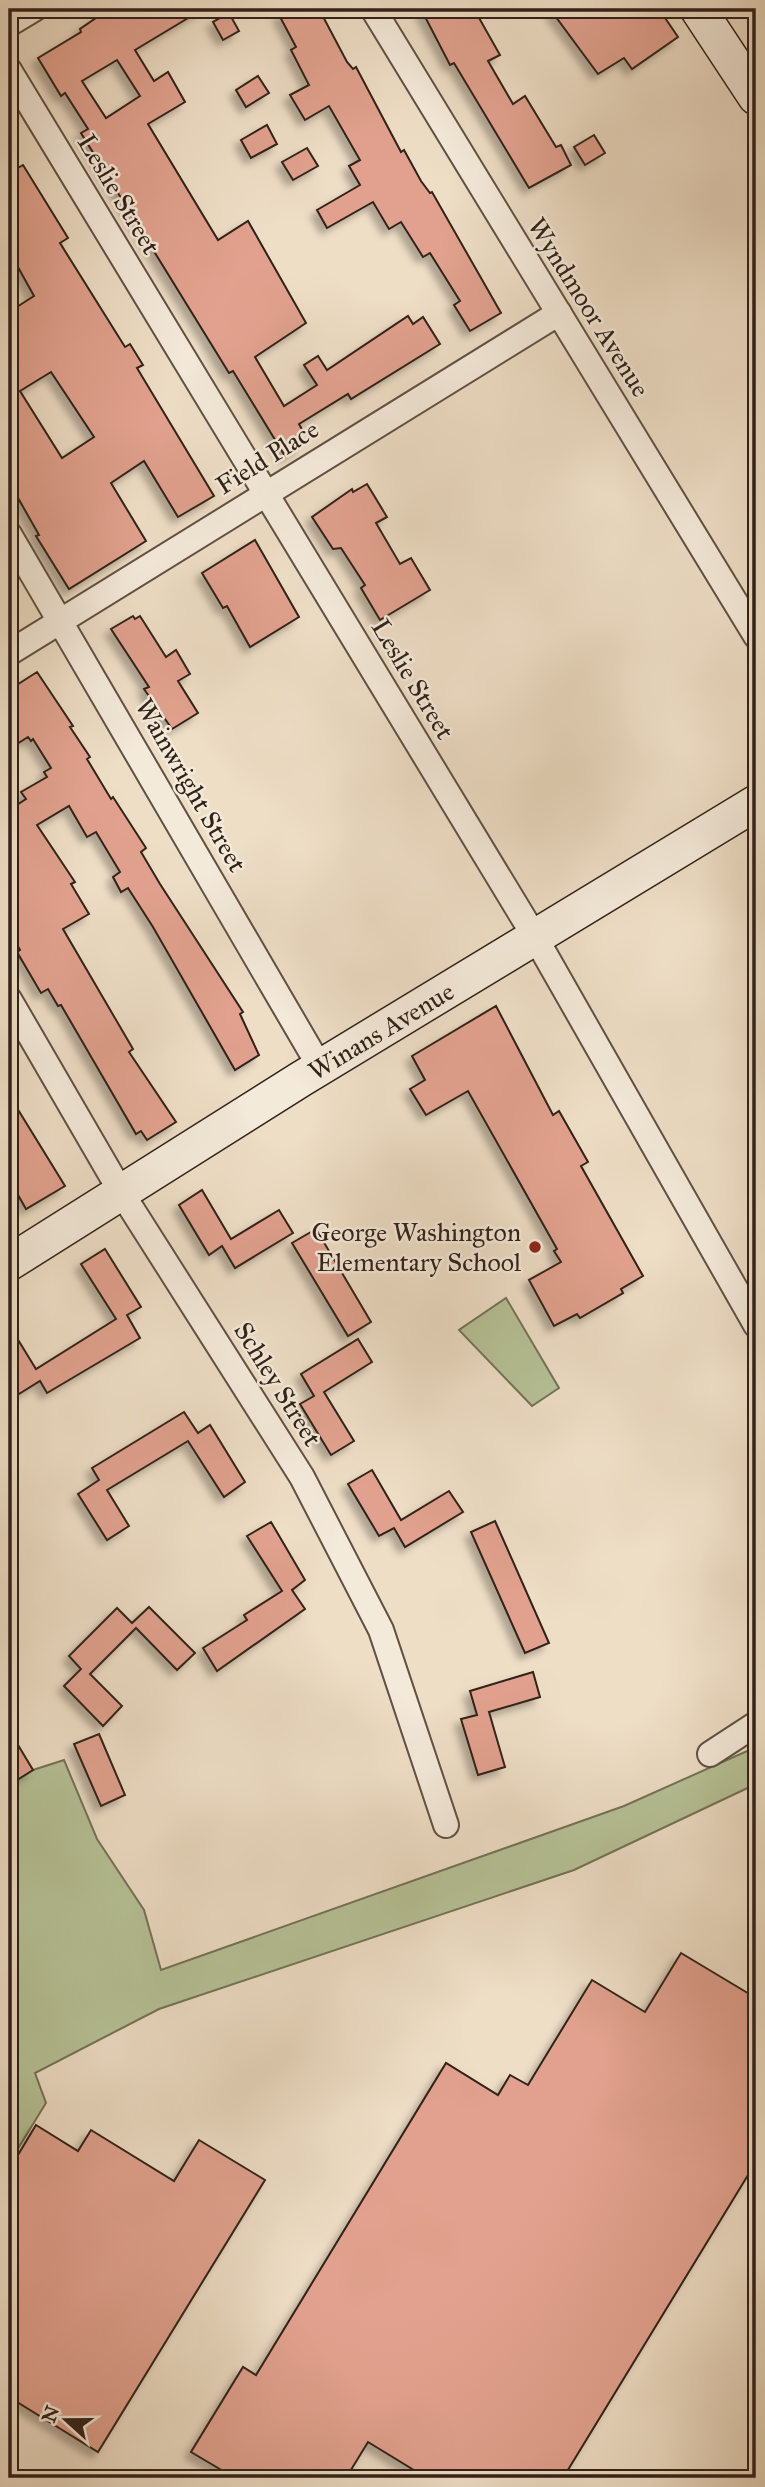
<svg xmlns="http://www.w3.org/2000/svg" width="765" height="2487" viewBox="0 0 765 2487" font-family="'IM FELL Great Primer',serif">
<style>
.green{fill:#b6c297;stroke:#737258;stroke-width:2}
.building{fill:#e1a18e;stroke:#302119;stroke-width:2;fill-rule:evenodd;filter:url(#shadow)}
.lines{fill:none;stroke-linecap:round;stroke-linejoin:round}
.street-casing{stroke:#605044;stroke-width:28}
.secondary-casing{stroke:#302119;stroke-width:38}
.street{stroke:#f4eada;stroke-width:24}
.secondary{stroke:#f4eada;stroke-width:35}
.poi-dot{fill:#8f2418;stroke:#f4eada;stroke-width:2.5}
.labels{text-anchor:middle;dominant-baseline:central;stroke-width:5;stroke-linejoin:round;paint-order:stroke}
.street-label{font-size:26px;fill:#302119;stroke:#f4eada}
.poi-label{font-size:26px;fill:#302119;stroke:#f4eada;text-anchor:end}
</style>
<defs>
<filter id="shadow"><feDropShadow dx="-6" dy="6" stdDeviation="3.5" flood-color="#0004"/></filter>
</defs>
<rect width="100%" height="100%" fill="#eedec6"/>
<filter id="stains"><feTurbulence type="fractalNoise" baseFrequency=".00286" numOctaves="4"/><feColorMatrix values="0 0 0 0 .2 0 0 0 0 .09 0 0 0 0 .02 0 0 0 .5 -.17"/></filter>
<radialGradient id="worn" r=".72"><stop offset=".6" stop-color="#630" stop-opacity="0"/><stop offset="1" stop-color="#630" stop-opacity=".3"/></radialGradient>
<g class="green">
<path d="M506 1298 559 1388 532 1406 459 1330Z"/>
<path d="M756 1747V1784L574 1870 159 2009 35 2073 46 2103 9 2163V1785L33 1770 64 1760 97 1839 144 1910 161 1970 624 1806Z"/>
</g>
<g class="building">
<path d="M109 9H203L135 50 154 81 168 72 185 102 148 124 218 240 248 221 306 323 255 357 284 406 317 385 304 365 318 356 327 370 408 316 413 324 423 317 440 344 351 399 348 394 299 424 304 433 296 437 301 446 285 456 233 371 229 373 81 133 88 129 65 93 61 96 38 58 81 32 80 29ZM117 60 140 96 106 118 82 81Z"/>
<path d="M290 9H319L347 62 353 69 356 67 401 152 404 150 421 181 430 193 432 192 501 313 470 331 454 305 460 301 430 253 423 257 401 222 389 229 373 202 327 228 317 210 360 185 349 166 360 160 329 106 305 120 290 95 309 85 291 50 296 47 279 15Z"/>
<path d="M421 9H474L500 55 488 61 513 104 525 96 556 147 561 145 571 165 529 188 454 63 450 65Z"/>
<path d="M550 9H659L678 37 632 69 624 58 598 74Z"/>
<path d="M229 13 239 31 223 40 213 22Z"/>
<path d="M258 76 269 93 246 107 236 90Z"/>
<path d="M267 125 277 144 251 158 241 140Z"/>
<path d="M594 135 605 153 585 165 574 147Z"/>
<path d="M307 148 318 166 293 180 282 162Z"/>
<path d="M23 165 68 238 60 243 125 347 130 344 143 365 137 368 214 496 178 517 144 461 111 483 146 541 69 589 36 536 39 535 9 482V312L34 296 9 251V173ZM51 372 94 437 62 458 20 391Z"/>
<path d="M367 484 387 517 376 523 400 564 411 558 430 590 380 620 361 588 365 585 341 548 333 549 312 517 352 489 353 492Z"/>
<path d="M255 540 299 617 250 647 227 606 223 608 202 573Z"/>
<path d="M133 616 135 619 140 616 166 657 176 650 190 674 178 681 198 713 172 729 144 689 149 687 111 629Z"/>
<path d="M37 672 73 726 70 727 90 757 87 759 111 799 113 797 146 848 141 852 160 884 243 1012 240 1014 259 1055 235 1070 153 927 128 888 121 892 113 877 120 872 96 832 87 837 69 806 37 825 75 882 71 884 89 914 63 929 133 1049 129 1052 176 1122 147 1140 141 1131 136 1134 61 1005 58 1006 48 989 41 993 17 952 20 950 9 931V810L26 799 21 792 47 777 44 772 51 768 33 739 31 741 28 737 9 749V690Z"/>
<path d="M496 1006 553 1115 559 1111 588 1162 581 1166 643 1276 621 1289 623 1293 580 1318 577 1314 554 1326 529 1280 561 1262 554 1251 557 1249 468 1091 426 1115 410 1089 425 1080 412 1056Z"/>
<path d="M9 1095 65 1186 26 1209 9 1179Z"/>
<path d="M202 1190 231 1239 279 1210 293 1233 235 1268 222 1246 209 1255 179 1205Z"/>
<path d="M316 1229 371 1322 348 1336 292 1243Z"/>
<path d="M105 1249 141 1307 127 1315 140 1338 47 1393 40 1381 19 1394 9 1378V1325L36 1369 116 1319 81 1264Z"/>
<path d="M358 1339 372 1362 324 1392 354 1441 331 1455 300 1404 314 1396 301 1374Z"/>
<path d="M184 1412 198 1433 210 1425 245 1482 224 1497 188 1441 107 1490 129 1526 107 1540 78 1494 99 1480 92 1468Z"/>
<path d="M372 1470 401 1520 449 1491 463 1512 405 1547 394 1528 379 1536 348 1484Z"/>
<path d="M495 1521 549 1643 525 1653 471 1532Z"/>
<path d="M271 1522 305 1580 292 1590 305 1609 217 1671 203 1648 247 1620 244 1615 282 1591 247 1536Z"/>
<path d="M149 1607 195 1653 177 1670 136 1628 90 1674 122 1706 103 1726 64 1686 81 1669 69 1656 117 1608 132 1623Z"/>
<path d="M533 1672 540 1697 489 1712 505 1767 478 1775 461 1719 477 1715 470 1691Z"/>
<path d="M9 1730 33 1770 9 1785Z"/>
<path d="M99 1734 125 1795 101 1806 74 1744Z"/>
<path d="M681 1953 756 1998V2162L563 2478H427L368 2442 346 2478H235L191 2452 243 2367 256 2375 446 2063 498 2095 510 2075 528 2085 592 1980 645 2012Z"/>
<path d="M36 2125 78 2151 91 2130 174 2181 199 2140 265 2180 98 2452 9 2397V2170Z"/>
</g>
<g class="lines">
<g class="street-casing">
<g id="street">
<path d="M373 9 756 636"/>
<path d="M9 24 34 9"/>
<path d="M9 70 535 937 756 1325"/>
<path d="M9 534 320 1067"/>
<path d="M9 653 559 313"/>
<path d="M9 999 121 1192 302 1477 381 1630 446 1825"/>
<path d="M710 1754 756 1724"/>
</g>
</g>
<g class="secondary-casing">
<g id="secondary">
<path d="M698 9 756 97"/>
<path d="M9 1263 301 1079 756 803"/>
</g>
</g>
<use href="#street" class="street"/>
<use href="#secondary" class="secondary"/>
</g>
<circle class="poi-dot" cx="535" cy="1247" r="7"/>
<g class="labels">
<g class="street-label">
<text transform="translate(119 194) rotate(59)">Leslie Street</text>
<text transform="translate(589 307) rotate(58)">Wyndmoor Avenue</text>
<text transform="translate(267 457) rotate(-32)">Field Place</text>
<text transform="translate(413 679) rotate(59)">Leslie Street</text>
<text transform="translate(191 785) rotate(60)">Wainwright Street</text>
<text transform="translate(381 1031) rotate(-31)">Winans Avenue</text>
<text transform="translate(278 1384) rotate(58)">Schley Street</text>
</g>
<g class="poi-label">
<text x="521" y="1232">George Washington<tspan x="521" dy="30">Elementary School</tspan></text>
</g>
</g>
<rect width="765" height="2487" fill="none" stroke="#eedec6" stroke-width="35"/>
<rect x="10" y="10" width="744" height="2466" fill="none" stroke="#302119" stroke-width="3.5"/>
<rect x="18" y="18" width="730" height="2452" fill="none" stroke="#302119" stroke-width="2"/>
<g transform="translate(66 2420) rotate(291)" stroke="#f4eada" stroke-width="5" paint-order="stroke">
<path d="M0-5L12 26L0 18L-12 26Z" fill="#302119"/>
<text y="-10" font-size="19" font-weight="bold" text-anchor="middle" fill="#302119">N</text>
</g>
<rect width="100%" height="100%" filter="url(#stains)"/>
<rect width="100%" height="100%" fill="url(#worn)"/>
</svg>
